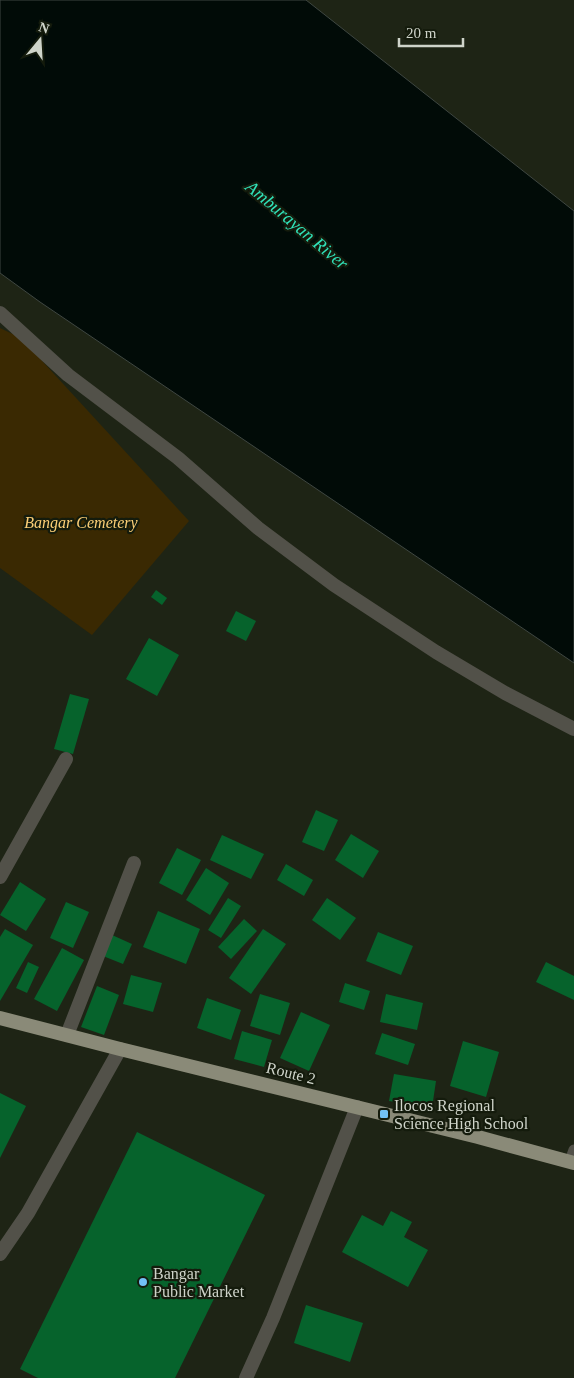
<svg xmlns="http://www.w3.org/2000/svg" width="574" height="1378" viewBox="0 0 574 1378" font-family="'Times New Roman',serif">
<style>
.green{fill:#3a2902}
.water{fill:#010b07;stroke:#3f4742}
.building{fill:#06632c}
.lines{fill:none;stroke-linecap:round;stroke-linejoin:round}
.service{stroke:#525149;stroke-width:11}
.minor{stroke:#525149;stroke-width:14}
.trunk{stroke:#8a8a78;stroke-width:14}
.poi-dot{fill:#72c1f5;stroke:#141b0c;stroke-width:2}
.labels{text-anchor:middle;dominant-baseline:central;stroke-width:4.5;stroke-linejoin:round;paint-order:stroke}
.park-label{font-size:16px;font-style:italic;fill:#fbce76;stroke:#141b0c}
.street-label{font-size:16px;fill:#cfd4ca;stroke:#141b0c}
.poi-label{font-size:16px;fill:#cfd4ca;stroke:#141b0c;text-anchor:start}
.water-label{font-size:18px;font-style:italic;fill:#30e1b8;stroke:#141b0c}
</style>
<rect width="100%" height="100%" fill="#1e2415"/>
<path class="green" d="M0 328 21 338 189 521 92 635 0 568Z"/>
<path class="water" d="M0 0H306L574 211V663L40 302 0 273Z"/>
<g class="building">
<path d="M156 590 167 598 162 605 151 597Z"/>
<path d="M236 611 256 621 246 641 226 631Z"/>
<path d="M149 638 179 655 157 696 126 679Z"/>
<path d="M70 694 89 699 73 754 54 749Z"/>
<path d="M316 810 338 820 324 851 302 842Z"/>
<path d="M351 834 379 851 363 878 335 860Z"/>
<path d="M222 835 264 854 251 879 210 860Z"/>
<path d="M177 848 201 860 182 895 159 883Z"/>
<path d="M286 864 313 880 304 896 277 880Z"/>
<path d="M206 868 229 883 210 915 186 900Z"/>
<path d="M20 882 46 899 26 931 0 915Z"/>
<path d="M228 898 241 906 221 938 208 930Z"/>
<path d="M327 898 356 918 340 940 312 920Z"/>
<path d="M66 902 89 912 73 948 50 938Z"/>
<path d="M158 911 200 929 186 964 143 947Z"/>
<path d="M244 919 257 931 231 959 218 947Z"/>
<path d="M5 929 33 945 0 1001V937Z"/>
<path d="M263 929 286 944 251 994 229 978Z"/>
<path d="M378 932 413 946 401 975 366 961Z"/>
<path d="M112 935 132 944 123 964 103 956Z"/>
<path d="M62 948 84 960 57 1011 34 999Z"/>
<path d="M28 962 39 967 27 993 16 988Z"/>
<path d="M546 962 574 976V1000L536 982Z"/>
<path d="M131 975 162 983 153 1012 123 1004Z"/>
<path d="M345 983 370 991 364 1010 339 1002Z"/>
<path d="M97 986 119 995 104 1035 81 1027Z"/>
<path d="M260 994 290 1003 280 1035 250 1026Z"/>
<path d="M386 994 423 1003 417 1030 380 1022Z"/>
<path d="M207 998 241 1010 231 1040 197 1028Z"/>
<path d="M301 1012 330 1025 309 1071 280 1058Z"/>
<path d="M242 1031 272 1040 264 1067 234 1059Z"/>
<path d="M382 1033 415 1044 408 1065 375 1054Z"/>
<path d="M463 1041 499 1052 486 1097 450 1086Z"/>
<path d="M394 1074 436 1081 432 1108 389 1101Z"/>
<path d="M0 1093 26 1106 0 1158Z"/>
<path d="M137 1132 265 1195 175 1378H38L20 1369Z"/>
<path d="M391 1211 412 1222 404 1237 428 1250 408 1287 342 1252 362 1215 383 1226Z"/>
<path d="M306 1305 363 1323 350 1362 294 1343Z"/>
</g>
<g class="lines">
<path class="service" d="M570 1161 574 1150"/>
<g class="minor">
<path d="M0 313 68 375 178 458 258 528 334 585 436 652 505 693 574 729"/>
<path d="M0 877 66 759"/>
<path d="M67 1035 134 863"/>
<path d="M0 1254 28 1213 120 1049"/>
<path d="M246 1378 273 1318 357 1107"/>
</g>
<path class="trunk" d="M0 1018 120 1049 478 1137 574 1163"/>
</g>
<g class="poi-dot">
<rect x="379" y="1109" width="10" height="10" rx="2.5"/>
<circle cx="143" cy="1282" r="5"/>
</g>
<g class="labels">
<g class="park-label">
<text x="81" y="522">Bangar Cemetery</text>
</g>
<g class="street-label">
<text transform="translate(291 1073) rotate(14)">Route 2</text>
</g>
<g class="poi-label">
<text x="394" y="1105">Ilocos Regional<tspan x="394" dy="18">Science High School</tspan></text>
<text x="153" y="1273">Bangar<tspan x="153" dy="18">Public Market</tspan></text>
</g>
<g class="water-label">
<text transform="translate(297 225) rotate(40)">Amburayan River</text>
</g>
</g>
<g transform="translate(40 40) rotate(18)" stroke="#141b0c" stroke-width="4" paint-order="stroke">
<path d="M0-4L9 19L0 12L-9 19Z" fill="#cfd4ca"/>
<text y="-8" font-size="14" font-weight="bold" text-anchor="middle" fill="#cfd4ca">N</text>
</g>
<path d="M399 38v8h64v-8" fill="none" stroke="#cfd4ca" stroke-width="2.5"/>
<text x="406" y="38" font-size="15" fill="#cfd4ca" stroke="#141b0c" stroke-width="4" paint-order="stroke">20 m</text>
</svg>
